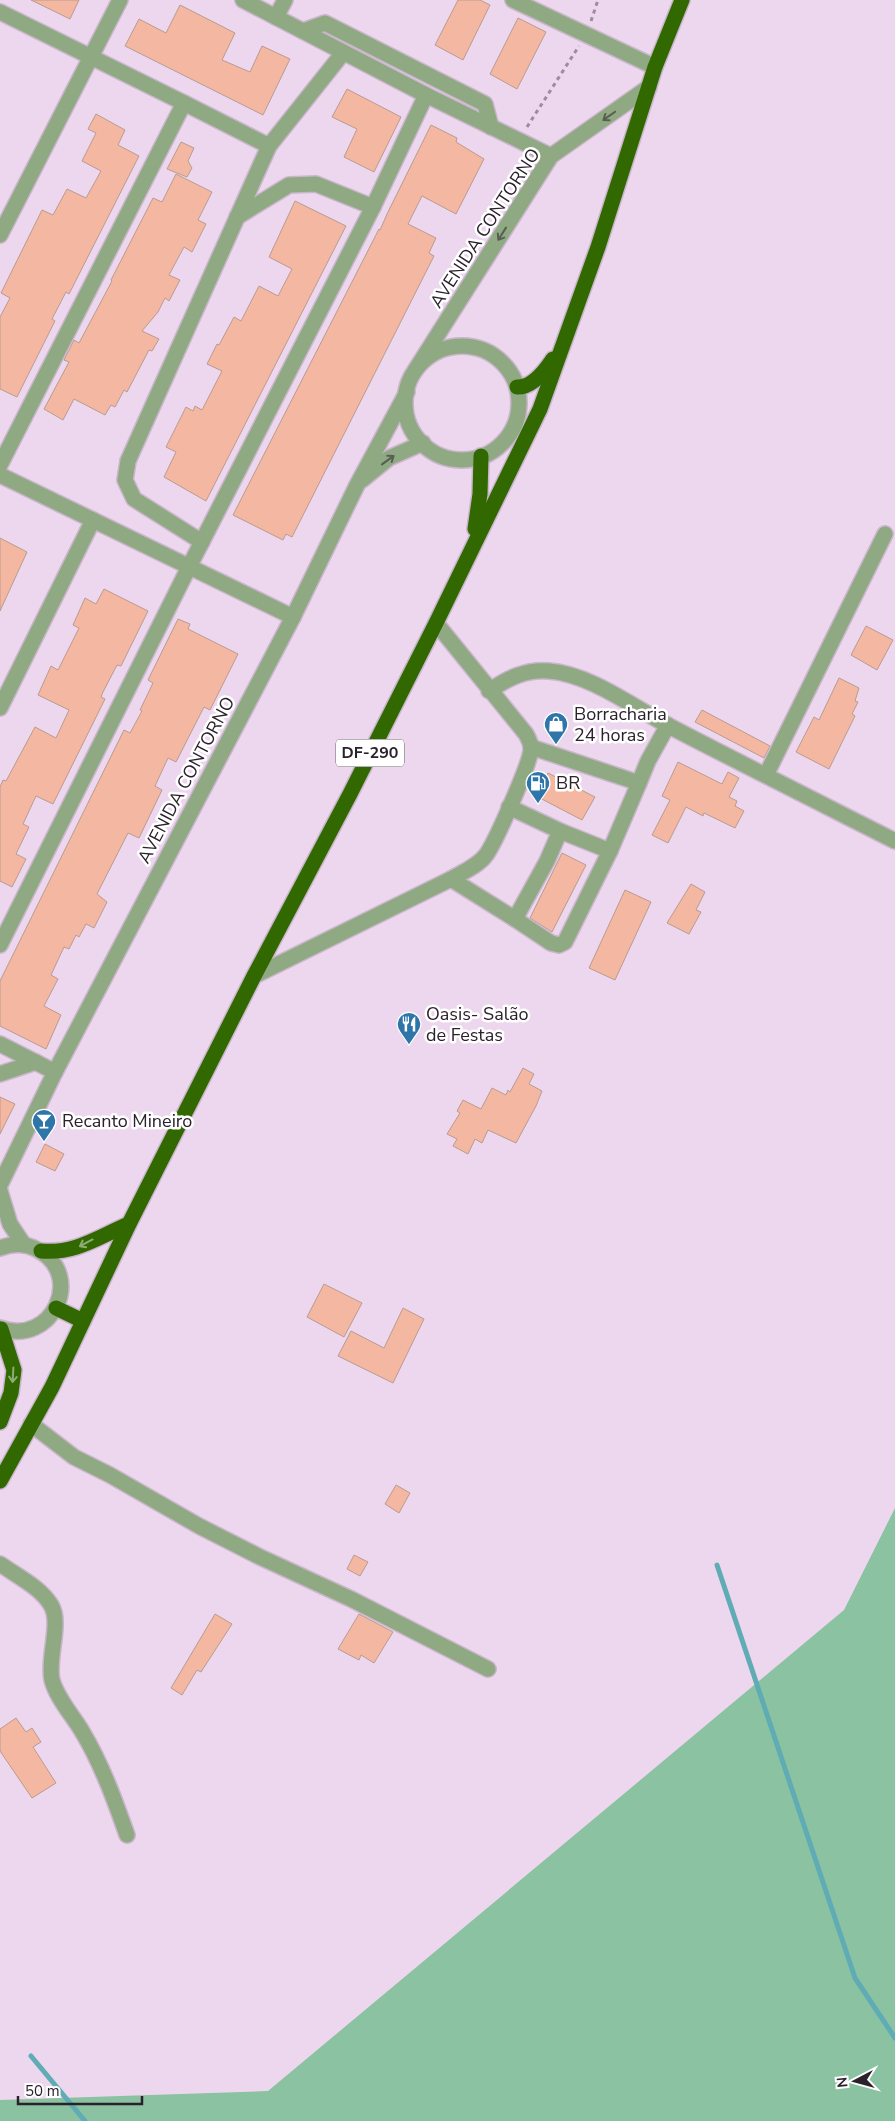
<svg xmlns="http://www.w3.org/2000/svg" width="895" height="2121" viewBox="0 0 895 2121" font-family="'Nunito Sans',sans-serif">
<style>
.green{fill:#8bc2a2}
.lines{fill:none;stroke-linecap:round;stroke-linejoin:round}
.stream{stroke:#5facb5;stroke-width:5}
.building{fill:#f4b7a2;stroke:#b99b90}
.minor-casing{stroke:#cab6cb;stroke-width:18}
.highway-casing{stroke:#cab6cb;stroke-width:18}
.path{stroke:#9d8c9d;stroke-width:3;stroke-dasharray:4 4;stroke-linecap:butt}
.minor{stroke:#8fa982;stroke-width:15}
.highway{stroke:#326800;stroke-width:15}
.oneway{stroke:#575e52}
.oneway2{stroke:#8eac73}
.labels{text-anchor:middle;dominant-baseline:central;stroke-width:5;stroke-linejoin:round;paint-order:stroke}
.shield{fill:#fff;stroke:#6a646a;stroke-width:1}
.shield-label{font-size:16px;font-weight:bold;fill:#2a212a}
.street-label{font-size:18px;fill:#2a212a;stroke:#fff}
.poi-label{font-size:18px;fill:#2a212a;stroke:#fff;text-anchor:start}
</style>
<rect width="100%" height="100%" fill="#edd7ee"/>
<path class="green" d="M895 1508V2121H0V2100L268 2091 844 1610Z"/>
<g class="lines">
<g class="stream">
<path d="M717 1565 855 1978 895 2038"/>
<path d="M31 2056 85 2121"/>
</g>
</g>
<g class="building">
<path d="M31 0H79L70 19Z"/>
<path d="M458 0H480L490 5 463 60 435 45Z"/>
<path d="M180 5 235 33 222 60 250 72 262 46 290 59 263 115 125 46 139 19 166 33Z"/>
<path d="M518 18 546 32 517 89 490 74Z"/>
<path d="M347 89 401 117 374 172 344 157 357 129 332 117Z"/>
<path d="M96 114 125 130 118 145 139 156 69 294 66 292 52 319 55 321 17 397 0 389V317L10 298 1 293 42 210 53 215 67 189 86 198 101 171 82 161 96 133 88 129Z"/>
<path d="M431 125 457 138 456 142 484 159 456 214 422 196 408 224 436 238 429 253 434 256 292 537 286 534 283 540 233 515 379 229 380 230 388 212Z"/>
<path d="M181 142 194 148 188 161 192 168 187 177 167 169Z"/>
<path d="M176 174 212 192 198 220 206 224 192 252 184 247 169 275 180 280 169 301 165 298 158 312 142 331 159 339 152 351 149 350 127 392 124 390 115 407 111 405 105 415 74 399 63 420 44 409 69 362 64 360 74 340 79 343 112 281 111 280 153 198 162 202Z"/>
<path d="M295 201 346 226 206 501 164 477 176 452 166 447 186 407 193 411 195 406 202 410 222 371 207 364 217 344 219 345 234 317 241 321 259 286 278 296 292 269 269 257Z"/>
<path d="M0 538 27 552 0 611Z"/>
<path d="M104 589 148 611 121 666 117 665 103 692 101 697 105 699 53 804 36 796 23 824 29 827 16 854 26 859 12 887 0 881V787L3 780 6 781 35 727 56 738 69 710 38 695 51 666 58 670 79 628 73 625 85 598 96 604Z"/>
<path d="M178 619 190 624 188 629 238 654 210 710 204 707 176 762 168 758 155 786 162 790 139 838 128 833 97 894 107 902 94 928 86 924 79 937 76 935 69 949 64 947 51 975 58 979 44 1006 61 1015 46 1049 0 1026V981L124 730 130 733 142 711 140 710 153 683 148 680Z"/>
<path d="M866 626 893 640 877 670 851 655Z"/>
<path d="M839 678 859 688 855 701 858 702 852 714 855 716 829 769 796 752 814 717 819 720Z"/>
<path d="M702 710 770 746 764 758 695 722Z"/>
<path d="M678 762 722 784 728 772 739 778 729 797 737 801 735 806 744 811 735 828 704 813 703 816 686 807 668 843 652 835 670 800 662 796Z"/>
<path d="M548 773 595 797 582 820 536 796Z"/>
<path d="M562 853 586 865 552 932 530 918Z"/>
<path d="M691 884 705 892 696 910 701 912 689 934 667 923Z"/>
<path d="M625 890 651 902 615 980 589 968Z"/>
<path d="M523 1068 534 1074 529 1084 542 1091 536 1106 516 1143 488 1130 482 1143 475 1139 468 1154 453 1146 457 1139 447 1134 460 1113 457 1111 463 1100 481 1109 492 1088 506 1095 508 1090 510 1092Z"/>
<path d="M0 1097 15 1104 0 1134Z"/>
<path d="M45 1144 64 1154 55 1171 36 1162Z"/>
<path d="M324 1284 362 1303 344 1337 307 1317Z"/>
<path d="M403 1308 424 1319 393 1383 338 1356 351 1331 384 1348Z"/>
<path d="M396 1485 410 1493 399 1513 385 1504Z"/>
<path d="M354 1555 368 1562 360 1576 347 1569Z"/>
<path d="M215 1614 232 1624 201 1672 197 1670 182 1695 171 1688Z"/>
<path d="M359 1614 393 1632 374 1663 361 1655 359 1660 338 1649Z"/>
<path d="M16 1718 26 1732 32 1728 41 1742 33 1747 56 1783 32 1798 0 1751V1729Z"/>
</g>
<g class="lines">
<g class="minor-casing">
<g id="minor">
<path d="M243 0 426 95 551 156"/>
<path d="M513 0 655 67"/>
<path d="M0 12 184 103 0 465"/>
<path d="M276 17 285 0"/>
<path d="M303 31 325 23 485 104 491 127"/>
<path d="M184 103 269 146"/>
<path d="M237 217 289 185 316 184 373 207"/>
<path d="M0 235 120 0"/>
<circle cx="462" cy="403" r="57"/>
<path d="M416 369 551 156 649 87"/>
<path d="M0 475 293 617"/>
<path d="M362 480 389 458 423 443"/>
<path d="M202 542 134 499 125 480 128 461 269 146 343 53"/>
<path d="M489 691C508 678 526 669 549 671 590 674 633 707 669 726 744 765 820 803 895 841"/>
<path d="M0 708 93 520"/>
<path d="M531 747 639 783 648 761 668 725"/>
<path d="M766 775 885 534"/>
<path d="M560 831 610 851 639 783"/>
<path d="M451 879 515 919 547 861 560 831 509 807"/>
<path d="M515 919 551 943 559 945 565 942 610 851"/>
<path d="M0 945 189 567 373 207 426 95"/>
<path d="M254 976 451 879C463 872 478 866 486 855 495 843 532 760 531 748 531 743 528 738 526 734L436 623"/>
<path d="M0 1044 55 1072"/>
<path d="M0 1074 36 1062"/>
<path d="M0 1185 55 1072 293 617 357 485 407 392"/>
<path d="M0 1191 10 1224 24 1245"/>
<path d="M0 1248C13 1243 26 1243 38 1250 85 1275 53 1347 0 1328"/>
<path d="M31 1424 74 1457 110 1475 199 1526 260 1557 351 1599 488 1669"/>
<path d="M0 1564C17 1576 40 1587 51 1605 62 1623 47 1658 52 1680 57 1699 74 1717 83 1733 102 1765 115 1801 127 1835"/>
</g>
</g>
<g class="highway-casing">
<g id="highway">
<path d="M517 387C532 388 545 371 553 359"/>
<path d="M475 529 480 494 481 456"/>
<path d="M41 1251C76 1254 98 1237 129 1224"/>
<path d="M56 1308 83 1321"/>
<path d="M0 1422 11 1393 14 1370 1 1329"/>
<path d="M0 1481 52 1387 129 1224 254 976 350 794 436 623 540 409 598 247 655 67 682 0"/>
</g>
</g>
<g class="path">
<path d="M591 21 598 0"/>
<path d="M527 127 579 46"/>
</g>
<use href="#minor" class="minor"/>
<use href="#highway" class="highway"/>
</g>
<defs><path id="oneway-shaft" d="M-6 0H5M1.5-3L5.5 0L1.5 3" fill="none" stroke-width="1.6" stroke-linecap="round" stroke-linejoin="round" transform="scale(1.25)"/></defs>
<g class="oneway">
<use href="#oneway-shaft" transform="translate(609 116) rotate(145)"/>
<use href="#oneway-shaft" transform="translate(502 234) rotate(122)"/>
<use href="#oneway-shaft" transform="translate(388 460) rotate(-36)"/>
</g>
<g class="oneway2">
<use href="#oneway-shaft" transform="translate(86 1243) rotate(152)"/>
<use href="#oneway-shaft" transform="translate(13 1375) rotate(93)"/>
</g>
<defs>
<g id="shop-pin" transform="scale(1.25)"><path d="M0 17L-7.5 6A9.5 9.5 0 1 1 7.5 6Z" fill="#2e75aa" stroke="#fff"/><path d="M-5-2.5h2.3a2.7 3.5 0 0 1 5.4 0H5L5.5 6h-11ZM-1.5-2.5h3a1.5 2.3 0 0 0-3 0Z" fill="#fff"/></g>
<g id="fuel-pin" transform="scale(1.25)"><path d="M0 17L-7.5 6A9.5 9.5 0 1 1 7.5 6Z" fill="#2e75aa" stroke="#fff"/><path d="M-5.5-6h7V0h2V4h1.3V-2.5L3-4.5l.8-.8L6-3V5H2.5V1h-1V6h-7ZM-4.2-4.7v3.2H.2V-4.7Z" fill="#fff"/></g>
<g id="restaurant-pin" transform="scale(1.25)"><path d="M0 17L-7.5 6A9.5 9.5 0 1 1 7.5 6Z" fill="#2e75aa" stroke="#fff"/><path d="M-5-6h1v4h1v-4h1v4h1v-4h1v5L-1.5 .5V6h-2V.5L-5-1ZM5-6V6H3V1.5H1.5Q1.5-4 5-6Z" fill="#fff"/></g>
<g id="bar-pin" transform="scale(1.25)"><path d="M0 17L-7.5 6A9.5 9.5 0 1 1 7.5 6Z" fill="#2e75aa" stroke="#fff"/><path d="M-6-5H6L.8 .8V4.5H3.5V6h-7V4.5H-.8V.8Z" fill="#fff"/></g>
</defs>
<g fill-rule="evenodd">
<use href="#shop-pin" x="556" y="724"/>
<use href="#fuel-pin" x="538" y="783"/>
<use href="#restaurant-pin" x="409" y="1024"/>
<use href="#bar-pin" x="44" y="1121"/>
</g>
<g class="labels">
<rect class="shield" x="336" y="739.5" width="68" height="27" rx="4"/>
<g class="shield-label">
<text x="370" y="753">DF-290</text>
</g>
<g class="street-label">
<text transform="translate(485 228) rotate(-57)">AVENIDA CONTORNO</text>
<text transform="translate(186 780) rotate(-62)">AVENIDA CONTORNO</text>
</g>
<g class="poi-label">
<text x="574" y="714">Borracharia<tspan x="574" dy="21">24 horas</tspan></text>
<text x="556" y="783">BR</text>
<text x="426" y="1014">Oasis- Salão<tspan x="426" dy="21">de Festas</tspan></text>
<text x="62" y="1121">Recanto Mineiro</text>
</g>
</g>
<g transform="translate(855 2081) rotate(264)" stroke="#ffffff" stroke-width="4" paint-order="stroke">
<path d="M0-4L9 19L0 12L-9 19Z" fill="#2a212a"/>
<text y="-8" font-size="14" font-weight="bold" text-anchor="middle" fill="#2a212a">N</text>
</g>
<path d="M18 2096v8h124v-8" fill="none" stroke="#2a212a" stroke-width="2.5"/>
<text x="25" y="2096" font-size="15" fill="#2a212a" stroke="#ffffff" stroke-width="4" paint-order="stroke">50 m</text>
</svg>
